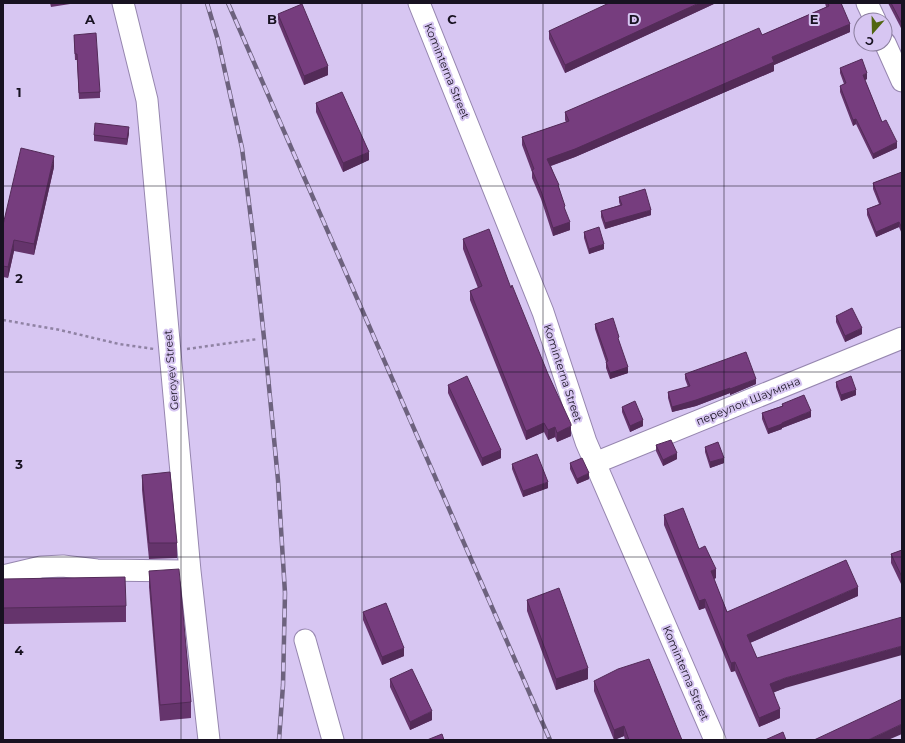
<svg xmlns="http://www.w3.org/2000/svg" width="905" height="743" viewBox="0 0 905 743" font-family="Montserrat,sans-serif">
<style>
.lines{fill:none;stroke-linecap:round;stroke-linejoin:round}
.minor-casing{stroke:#9686af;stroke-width:23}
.path{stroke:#8f82a3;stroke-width:2.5;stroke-dasharray:3 3;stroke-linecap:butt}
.minor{stroke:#fff;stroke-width:21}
.rail-casing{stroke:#6d627e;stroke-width:4.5}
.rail{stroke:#d7c6f2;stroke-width:3;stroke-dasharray:9;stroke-linecap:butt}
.wall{fill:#65346c}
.shaded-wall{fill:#532b58}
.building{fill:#763d7e;stroke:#532b58}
.grid{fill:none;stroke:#181221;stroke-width:1;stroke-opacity:0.55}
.labels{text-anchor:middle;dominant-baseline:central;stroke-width:4;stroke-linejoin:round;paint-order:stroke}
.street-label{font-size:11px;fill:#181221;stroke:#d7c6f2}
.grid-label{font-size:13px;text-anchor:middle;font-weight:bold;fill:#181221;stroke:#d7c6f2;stroke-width:4;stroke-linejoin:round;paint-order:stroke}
</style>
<rect width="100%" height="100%" fill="#d7c6f2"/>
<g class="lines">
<g class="minor-casing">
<g id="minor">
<path d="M123 3 147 100 190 571 209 740"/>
<path d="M419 3 543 312 586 442 715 740"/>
<path d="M867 3 875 20"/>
<path d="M885 43 902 81"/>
<path d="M595 463 902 338"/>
<path d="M3 576 41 567 63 566 97 570 185 571"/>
<path d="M305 640 333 740"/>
</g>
</g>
<g class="path">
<path d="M3 320 60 330 119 344 154 349"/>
<path d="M187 349 258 339"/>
</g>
<use href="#minor" class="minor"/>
<g class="rail-casing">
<g id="rail">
<path d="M207 3 218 40 242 148 253 235 267 366 278 480 285 593 283 685 279 740"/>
<path d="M228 3 550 740"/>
</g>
</g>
<use href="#rail" class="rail"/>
</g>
<g class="wall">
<path d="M50 3H70V4L51 7Z"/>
<path d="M716 3 565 73 549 39V31Z"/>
<path d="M825 3H841L850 32 774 65V71L575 157 551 166 559 188 565 210 570 230 553 236 541 199 532 178V172L522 145V137L566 122 565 120V112L762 35 826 7Z"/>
<path d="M888 3H902V30Z"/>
<path d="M278 14 328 75 304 85 278 22Z"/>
<path d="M74 35 100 92V98L79 99 77 60H75Z"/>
<path d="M840 68 867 79 865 80 882 122 897 148 873 159 856 124 853 126 840 92V86L844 84 840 73Z"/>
<path d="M316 103 369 160 343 172 316 112Z"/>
<path d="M129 133 127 145 94 141V135Z"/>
<path d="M54 167 34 255 14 251 8 278 3 277V225Z"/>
<path d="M902 172V234L899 227 876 237 867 215V209L879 204 873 189V183Z"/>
<path d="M619 197 651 215 605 229 601 217V211L620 205 619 202Z"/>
<path d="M584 232 604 249 589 254 584 238Z"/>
<path d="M463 239 511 288 571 436 557 442 555 437 548 440 544 432 526 440 470 300V291L478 288 463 249Z"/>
<path d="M836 316 862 334 845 342 836 322Z"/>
<path d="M595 324 619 342 628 373 610 379 606 368V362L595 329Z"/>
<path d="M685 374 756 384 730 395V393L696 406 672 412 668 398V392L688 387 685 379Z"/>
<path d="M836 382 856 395 841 401 836 387Z"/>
<path d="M448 385 501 458 482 466 448 393Z"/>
<path d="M782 404 811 417 782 428V429L768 434 762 419V413L782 406Z"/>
<path d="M622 407 643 426 630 432 622 412Z"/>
<path d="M656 445 677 459 663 466 656 451Z"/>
<path d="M705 447 724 463 710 468 705 452Z"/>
<path d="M570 463 589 479 577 484 570 469Z"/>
<path d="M512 464 548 488 523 497 512 469Z"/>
<path d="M142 475 177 543V558L149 559 142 490Z"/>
<path d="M664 515 699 549 716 578 714 579 727 612 858 596 750 643 757 658 785 688 774 692 780 718 759 727 735 671 731 672 705 608 699 610 664 525Z"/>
<path d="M902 550V586L891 563V554Z"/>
<path d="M149 571 191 702V718L160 721 149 587Z"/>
<path d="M3 579 126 606V622L3 624Z"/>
<path d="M527 600 588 679 556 690 527 611Z"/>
<path d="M363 612 404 656 382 665 363 620Z"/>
<path d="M390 679 432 720 410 730 390 687Z"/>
<path d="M594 681 682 740H625L624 736 614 740 594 691Z"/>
</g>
<g class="shaded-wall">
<path d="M699 3H716L565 73V65Z"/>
<path d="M850 24V32L774 65V71L575 157 547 167V159L772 57Z"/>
<path d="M328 66V75L304 85V76Z"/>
<path d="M867 73V79L863 81V75Z"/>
<path d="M856 119V124L853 126V120Z"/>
<path d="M129 127V133L127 145V139Z"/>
<path d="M897 142V148L873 159V154Z"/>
<path d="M369 152V160L343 172V163Z"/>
<path d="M54 156V167L34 255V244Z"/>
<path d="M651 210V215L605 229V223Z"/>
<path d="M570 222V230L553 236V228Z"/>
<path d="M899 222V227L876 237V232Z"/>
<path d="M14 240V251L8 278V267Z"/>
<path d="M604 244V249L589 254V249Z"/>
<path d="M862 328V334L845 342V336Z"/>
<path d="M628 367V373L610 379V373Z"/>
<path d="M756 379V384L730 395V389Z"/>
<path d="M730 388V393L696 406 672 412V407Z"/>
<path d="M856 390V395L841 401V395Z"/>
<path d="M811 411V417L782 428V429L768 434V429Z"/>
<path d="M643 420V426L630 432V426Z"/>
<path d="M544 423V432L526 440V431Z"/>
<path d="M571 426V436L557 442V433Z"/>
<path d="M555 427V437L548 440V430Z"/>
<path d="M501 450V458L482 466V458Z"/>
<path d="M677 453V459L663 466V460Z"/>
<path d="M724 458V463L710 468V462Z"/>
<path d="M589 473V479L577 484V479Z"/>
<path d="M548 482V488L523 497V491Z"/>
<path d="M716 569V578L711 580V571Z"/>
<path d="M858 587V596L747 644V635Z"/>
<path d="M705 599V608L699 610V601Z"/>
<path d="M902 646V655L785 688 770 694V684L785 678Z"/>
<path d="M404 648V656L382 665V657Z"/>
<path d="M735 662V671L731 672V663Z"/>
<path d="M588 668V679L556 690V679Z"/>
<path d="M780 709V718L759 727V718Z"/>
<path d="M432 711V720L410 730V722Z"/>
<path d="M902 724V734L888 740H868Z"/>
<path d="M624 726V736L614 740V730Z"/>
</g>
<g class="building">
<path d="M609 3H699L565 65 549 31Z"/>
<path d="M828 3H841L850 24 772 57 774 62 575 149 547 159 559 185H558L565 206 564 207 570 222 553 228 541 191 532 170 534 169 522 137 569 121 565 112 759 28 762 35 829 6Z"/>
<path d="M891 3H902V24Z"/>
<path d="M302 4 328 66 304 76 278 14Z"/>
<path d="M96 33 100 92 79 93 77 54H75L74 35Z"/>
<path d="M862 59 867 73 863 75 882 122 886 120 897 142 873 154 856 119 853 120 840 86 846 83 840 68Z"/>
<path d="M342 92 369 152 343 163 316 103Z"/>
<path d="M95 123 129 127 127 139 94 135Z"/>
<path d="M21 148 54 156 34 244 14 240 8 267 3 266V225Z"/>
<path d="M902 172V228L899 222 876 232 867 209 881 204 873 183Z"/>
<path d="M645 189 651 210 605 223 601 211 622 205 619 197Z"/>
<path d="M599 227 604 244 589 249 584 232Z"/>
<path d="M489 229 511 288 512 285 548 374 571 424V426L557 433 555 427 548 430 544 423 526 431 470 291 482 286 463 239Z"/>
<path d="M852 308 862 328 845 336 836 316Z"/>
<path d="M613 318 619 337 618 338 628 367 610 373 606 362 608 361 595 324Z"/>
<path d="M746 352 756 379 730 389V388L696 400 672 407 668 392 690 386 685 374Z"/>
<path d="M467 376 501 450 482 458 448 385Z"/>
<path d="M851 376 856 390 841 395 836 382Z"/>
<path d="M804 395 811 411 782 423V424L768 429 762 413 783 406 782 404Z"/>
<path d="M635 401 643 420 630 426 622 407Z"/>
<path d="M671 440 677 453 663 460 656 445Z"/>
<path d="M718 442 724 458 710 462 705 447Z"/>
<path d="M537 454 548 482 523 491 512 464Z"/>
<path d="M582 458 589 473 577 479 570 463Z"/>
<path d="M170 472 177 543H149L142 475Z"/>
<path d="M683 508 699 549 705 546 716 569 711 571 727 612 846 560 858 587 747 635 757 658 902 617V646L785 678 770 684 780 709 759 718 735 662 731 663 705 599 699 601 664 515Z"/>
<path d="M902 550V577L891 554Z"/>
<path d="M179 569 191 702 160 705 149 571Z"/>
<path d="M125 577 126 606 3 608V579Z"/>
<path d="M559 588 588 668 556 679 527 600Z"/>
<path d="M386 603 404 648 382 657 363 612Z"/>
<path d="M649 659 682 740H629L624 726 614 730 594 681 618 669Z"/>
<path d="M412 669 432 711 410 722 390 679Z"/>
<path d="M902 699V724L868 740H814Z"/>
<path d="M783 732 786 740H765Z"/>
<path d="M442 734 444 740H427Z"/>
</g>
<path class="grid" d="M181 3V740M362 3V740M543 3V740M724 3V740M3 186H902M3 372H902M3 557H902"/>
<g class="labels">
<g class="street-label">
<text transform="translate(447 71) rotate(68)">Kominterna Street</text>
<text transform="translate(171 370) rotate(-95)">Geroyev Street</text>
<text transform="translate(563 373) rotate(72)">Kominterna Street</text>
<text transform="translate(748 401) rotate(-22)">переулок Шаумяна</text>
<text transform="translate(686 673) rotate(67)">Kominterna Street</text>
</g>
</g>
<g class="grid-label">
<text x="90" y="24">A</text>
<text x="272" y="24">B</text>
<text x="452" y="24">C</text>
<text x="634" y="24">D</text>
<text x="814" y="24">E</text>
<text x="19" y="97">1</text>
<text x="19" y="283">2</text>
<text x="19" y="469">3</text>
<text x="19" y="655">4</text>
</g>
<rect width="905" height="743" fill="none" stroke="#181221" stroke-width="8"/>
<g transform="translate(873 32) rotate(200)"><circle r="19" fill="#d7c6f2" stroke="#8b7e9e"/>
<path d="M0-3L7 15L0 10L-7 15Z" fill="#516510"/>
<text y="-6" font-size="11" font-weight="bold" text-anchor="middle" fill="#181221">С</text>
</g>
</svg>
